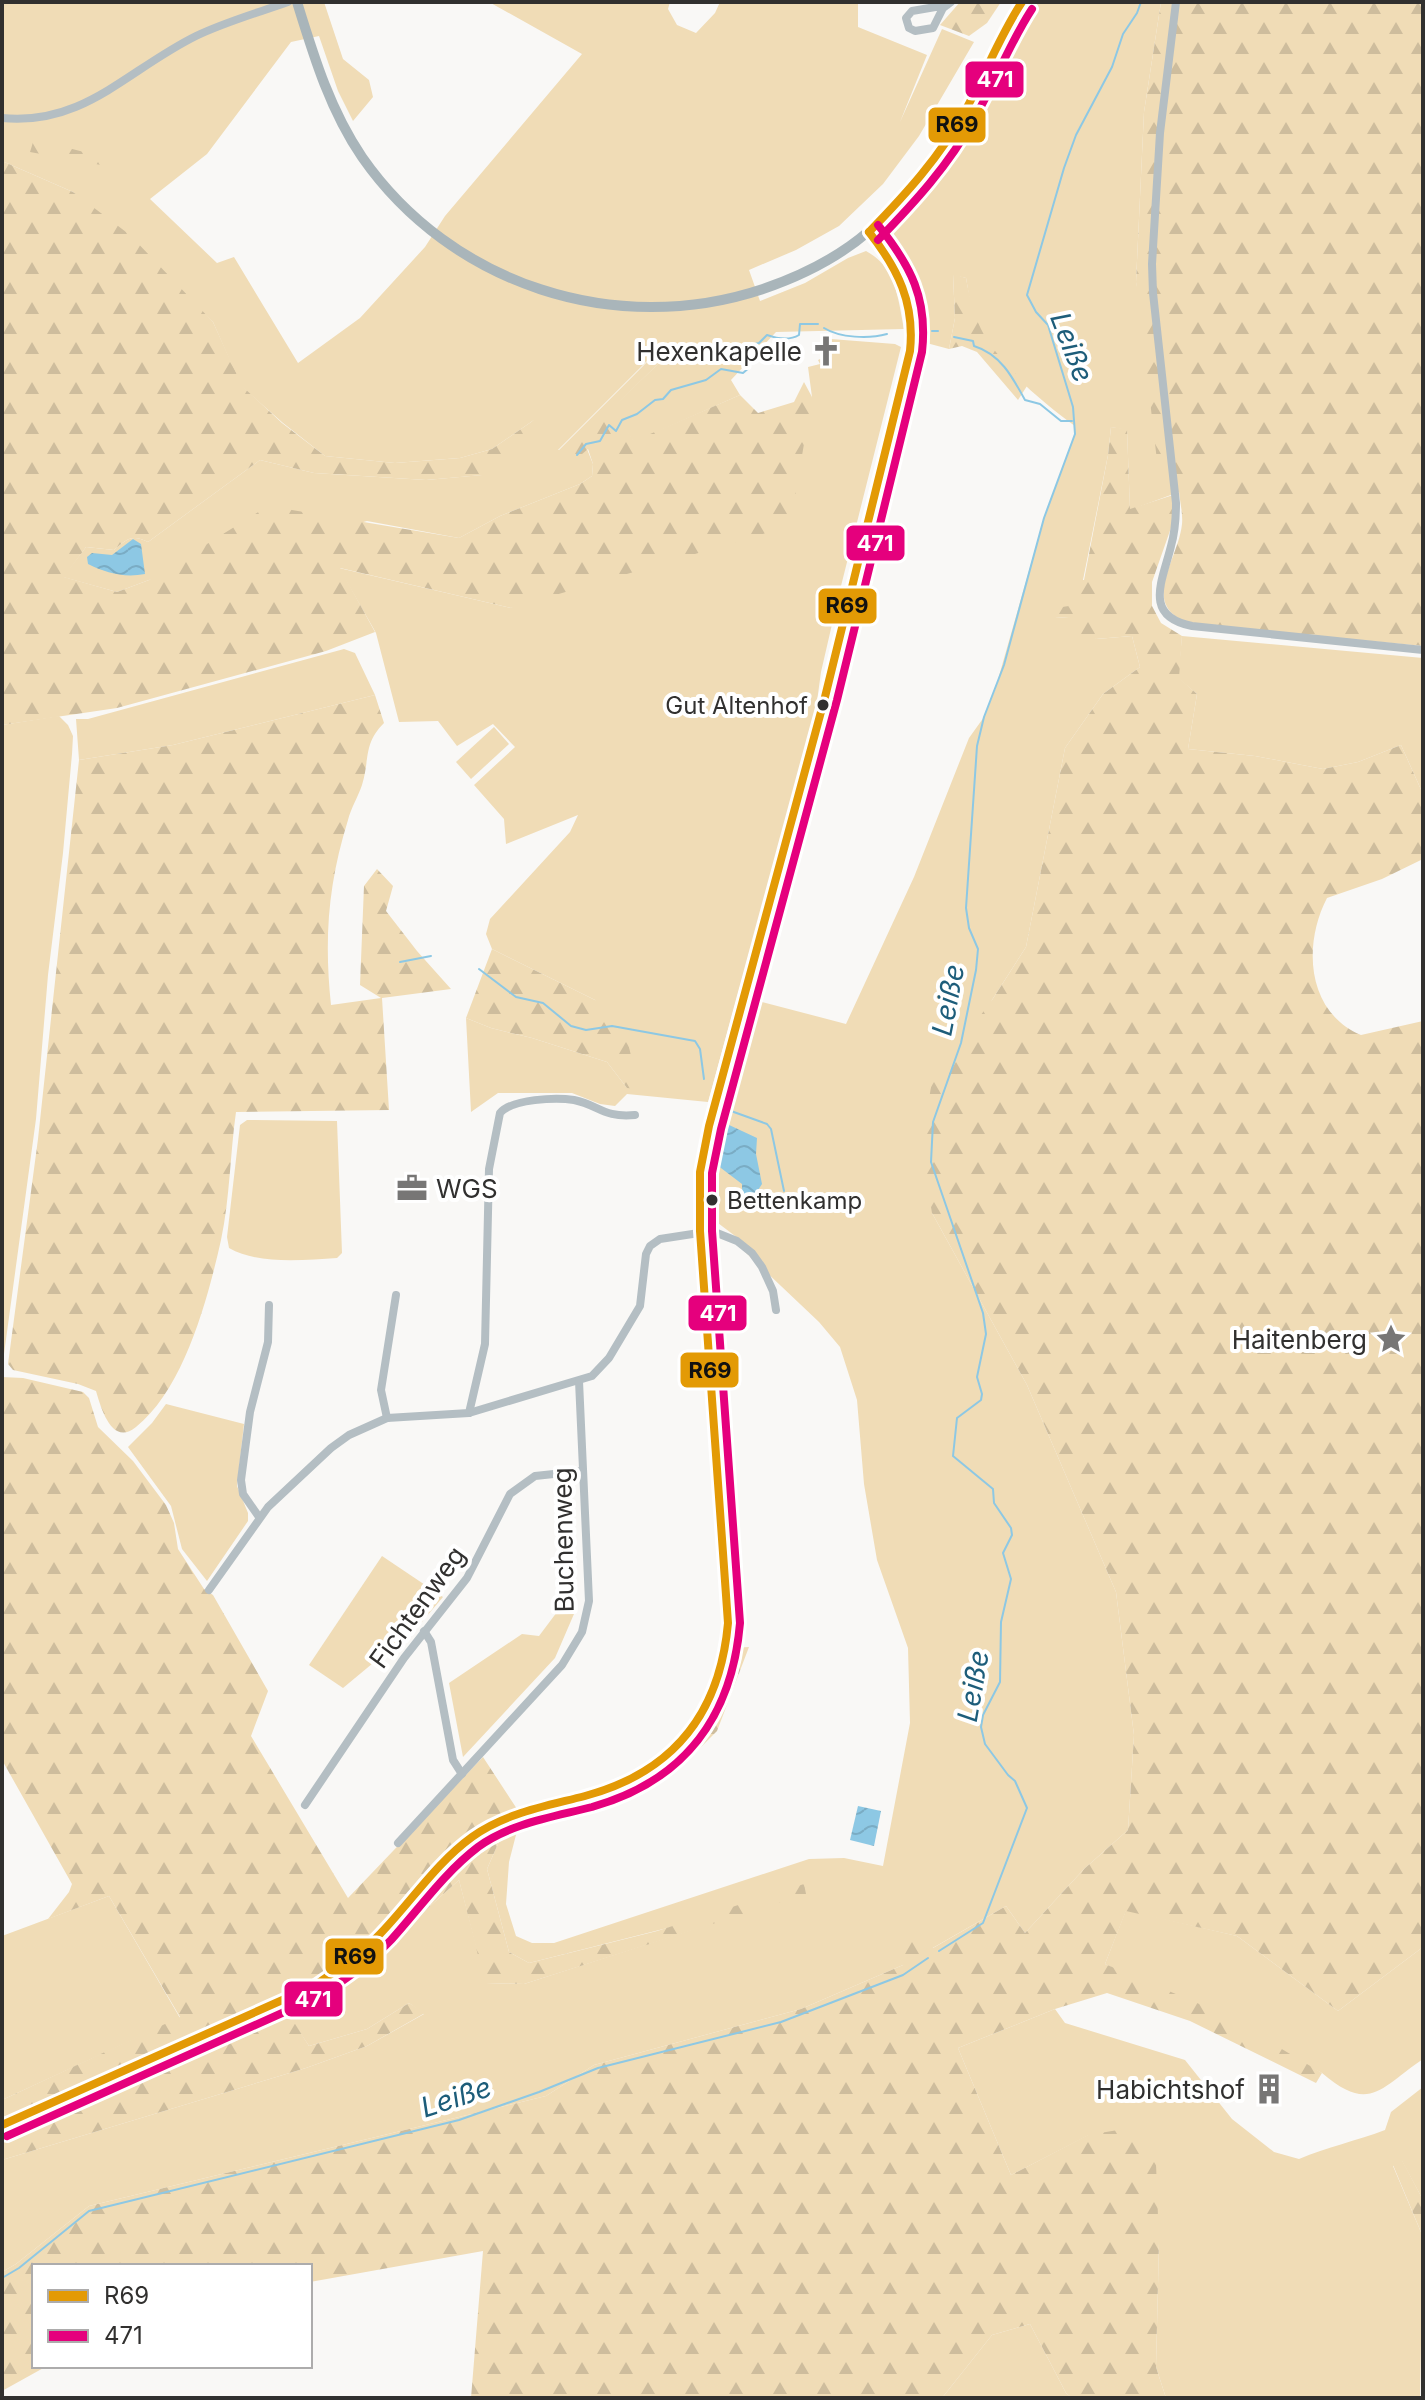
<svg xmlns="http://www.w3.org/2000/svg" width="1425" height="2400" viewBox="0 0 1425 2400" font-family="Inter,sans-serif">
<style>
.green{fill:#f0dcb6}
.forest{fill:url(#forest-firs)}
.water{fill:url(#water-waves)}
.lines{fill:none;stroke-linecap:round;stroke-linejoin:round}
.stream{stroke:#8dc8e4;stroke-width:2}
.minor{stroke:#b4bec3;stroke-width:8}
.major{stroke:#a9b5ba;stroke-width:10}
.bus-1-casing{stroke:#fff;stroke-width:14}
.bus-2-casing{stroke:#fff;stroke-width:14}
.bus-1{stroke:#e39a05;stroke-width:8}
.bus-2{stroke:#e5007d;stroke-width:8}
.bus-dot{fill:#31302f;stroke:#fff;stroke-width:3}
.labels{text-anchor:middle;dominant-baseline:central;stroke-width:8;stroke-linejoin:round;paint-order:stroke}
.bus-label{font-size:24px;fill:#31302f;stroke:#fff;text-anchor:end}
.poi-label{font-size:26px;fill:#31302f;stroke:#fff;text-anchor:end}
.street-label{font-size:26px;fill:#31302f;stroke:#fff}
.water-label{font-size:28px;font-style:italic;fill:#1d5d7a;stroke:#fff}
.line-badge{stroke:#fff;stroke-width:3}
.badge-label{font-size:22px;text-anchor:middle;font-weight:bold;fill:#fff}
.pale-badge-label{font-size:22px;text-anchor:middle;font-weight:bold;fill:#111}
</style>
<defs>
<pattern id="forest-firs" width="22" height="20" patternUnits="userSpaceOnUse" patternTransform="scale(2)"><rect width="22" height="20" fill="#f0dcb6"/><path d="M5 1l3.5 6h-7zM16 11l3.5 6h-7z" fill="#cebd9d"/></pattern>
<pattern id="water-waves" width="16" height="10" patternUnits="userSpaceOnUse" patternTransform="scale(2)"><rect width="16" height="10" fill="#8dc8e4"/><path d="M0 5q4-4 8 0t8 0" fill="none" stroke="#7aacc4"/></pattern>
</defs>
<rect width="100%" height="100%" fill="#f9f8f6"/>
<g class="green">
<path d="M2 2H324L343 59 369 80 373 97 353 121 338 91 319 36 291 42 207 154 150 199 217 263 234 257 298 363 360 318 425 247 445 216 582 54 489 2H670L668 9 677 25 696 33 715 13 720 2H858V27L927 55 900 122 942 29 974 42 919 136 883 184 839 226 796 250 749 270 760 301 805 283 848 258 866 251C896 267 898 298 904 329L776 332 731 380 740 395 634 442 611 409 661 361 656 352 558 450 587 449 593 464 592 476 580 484 500 516 459 538 367 521 149 580 117 592 63 577 86 547 114 550C127 539 132 534 148 542L260 460 314 473 426 480 482 475 534 420 492 449 460 458 395 463 325 456 283 423 241 386 213 322 73 192 2 161Z"/>
<path d="M1029 2H1161L1144 112 1136 282 1179 492 1130 510 1127 430 1111 427 1108 455 1083 580 1069 606 1055 618 1069 617 1096 639 1132 636 1140 667 1103 694 1065 748 1026 947 992 1000 932 1213 1027 1385 1116 1592 1134 1735 1128 1830 1084 1869 1025 1933 1006 1906 903 1965 801 2009 594 2065 546 2096 89 2206 16 2264 2 2272V2160L306 2068 367 2046 424 2014 409 2003 367 2029 309 2046 289 2016 367 1963 459 1880 486 1983 524 1984 806 1893 529 1963 509 1952 487 1869 501 1837 517 1831 509 1862 506 1904 516 1936 532 1943H554L809 1859 844 1858 883 1866 910 1723 908 1648 877 1560 864 1484 857 1400 840 1347 819 1322 743 1250 747 1245 710 1217V1148L751 999 846 1024 914 877 969 738 984 717 995 690 1044 518 1075 434V426C1038 399 984 354 972 309 969 299 968 288 966 278L953 275 955 318 949 349 919 341V298L903 265 886 240C892 216 915 200 931 182 972 134 994 57 1029 2Z"/>
<path d="M831 339 895 344 901 347 839 594 821 672 815 716 708 1102 627 1094 615 1106 600 1104 572 1093H498L471 1112 466 1018 491 1028 532 1038 607 1062 627 1088 595 1000 492 949 486 934 490 919 570 832 578 815 506 844 504 819 474 785 515 747 493 724 457 746 438 721 399 722 376 633 339 568 511 608 812 397 808 367 820 364 818 360 833 353Z"/>
<path d="M1182 636 1423 658V794L1401 745 1358 762 1323 769 1255 756 1188 749 1197 694 1178 678Z"/>
<path d="M344 649 355 653 375 695 173 745 79 760 76 719H88Z"/>
<path d="M59 716 68 725 73 736 72 754 63 853 48 975 36 1119 4 1354 2 725Z"/>
<path d="M494 727 509 744 471 779 456 762Z"/>
<path d="M247 1120 337 1121 342 1253 337 1258C304 1260 259 1265 229 1248L227 1237 240 1125Z"/>
<path d="M166 1404 244 1424 237 1486 248 1513V1521L207 1581 182 1549 171 1506 128 1447 152 1423Z"/>
<path d="M382 1556 443 1597 420 1624 343 1688 309 1665Z"/>
<path d="M566 1600 577 1607 555 1658 463 1757 449 1683 522 1634 539 1636Z"/>
<path d="M109 1896 180 2018 2 2100V1936Z"/>
<path d="M1126 1910 1237 1936 1338 2011 1423 1947V2059C1380 2088 1370 2114 1322 2073L1105 1964Z"/>
<path d="M1055 2009 1065 2023 1185 2060 1232 2119 1274 2152 1299 2159C1327 2147 1356 2141 1385 2130L1391 2112 1423 2087V2200L1402 2161 1393 2166 1423 2237 1420 2398H1166L1156 2367 1159 2243 1089 2135 1011 2175 958 2048Z"/>
<path d="M1030 2324 1066 2393 1072 2398H942L992 2335Z"/>
</g>
<g class="forest">
<path d="M960 2H1001L987 23 969 36 940 25Z"/>
<path d="M1161 2H1423V646L1190 624C1138 604 1178 562 1182 524 1183 514 1180 502 1179 492L1160 486 1136 282 1144 112Z"/>
<path d="M34 139 103 157 101 165 30 152Z"/>
<path d="M2 161 73 192 130 235 213 322 242 386 282 423 325 456 395 463 460 458 492 449 534 420 545 424 529 442 483 475 426 480 314 473 260 460 148 542C132 534 127 539 114 550L86 547 64 577 117 592 149 580 268 506 459 538 500 516 580 484 592 476 593 464 588 449 569 465 558 451 657 352 662 360 612 409 634 441 740 395 758 413 794 402 804 382 812 397 790 526 511 608 340 568 375 632 326 651 117 708 2 725Z"/>
<path d="M953 274 966 278C976 334 989 346 1027 386L1018 400 977 352 962 346 949 349 955 318Z"/>
<path d="M1111 427 1127 429 1130 509 1173 495 1172 525 1152 582V606L1161 623 1182 636 1179 678 1197 694 1188 749 1255 756 1323 769 1358 762 1401 745 1423 794V859L1382 879 1327 898C1303 944 1306 1012 1361 1035L1423 1021V1947L1338 2011 1237 1936 1126 1911 1105 1964 1223 2014 1322 2073 1316 2083 1190 2021 1107 1993 1055 2009 958 2048 1011 2175 1088 2135 1124 2129 1155 2137 1159 2243 1156 2367 1166 2398H1072L1066 2393 1030 2324 992 2335 942 2398H471L483 2251 310 2282V2266H34V2366H47L2 2391V2272L16 2264 89 2206 546 2096 594 2065 801 2009 903 1965 908 1937 933 1948 1006 1906 1025 1933 1084 1869 1128 1830 1134 1735 1116 1592 1027 1385 932 1213 921 1147 932 1081 992 1000 1026 947 1065 748 1103 694 1140 667 1132 636 1096 639 1071 634 1069 617 1055 618V608L1069 606 1070 580H1084L1108 455Z"/>
<path d="M375 695 384 723C363 744 370 759 362 785 358 797 351 808 348 820 328 884 324 939 331 1005L381 998 360 985 364 886 377 869 393 886 386 911 417 951 451 989 382 998 389 1110 236 1112C230 1154 230 1198 221 1240 208 1298 184 1389 136 1427 112 1447 101 1408 96 1391L78 1384 13 1370 8 1364 38 1139 79 760 173 745Z"/>
<path d="M492 949 595 1000 622 1018 639 1089 627 1088 607 1062 532 1038 491 1028 466 1018Z"/>
<path d="M2 1377 23 1378 83 1392 89 1398 98 1427 133 1461 166 1505 174 1523 178 1549 204 1589 213 1595 268 1691 251 1736 348 1898 483 1757 517 1809 620 1792 673 1764 701 1731 724 1683 731 1648 749 1647 717 1731 679 1769 623 1802 536 1821 501 1837 487 1869 509 1952 529 1963 657 1931 804 1884 806 1894 524 1984 485 1983 459 1880 367 1963 290 2016 309 2046 367 2029 409 2003 425 2013 367 2046 306 2068 2 2160V2100L180 2017 109 1896 48 1919 69 1892 72 1884 2 1760Z"/>
<path d="M1402 2160 1423 2200V2237L1393 2165Z"/>
</g>
<g class="water">
<path d="M133 539 141 544 145 574C124 578 106 573 88 564L87 557 92 553 112 555Z"/>
<path d="M727 1124 757 1138 756 1154 762 1184 745 1210 742 1208V1184L717 1165 721 1133Z"/>
<path d="M858 1806 881 1811 874 1846 850 1840Z"/>
</g>
<g class="lines">
<g class="stream">
<path d="M824 328C840 338 869 339 887 334"/>
<path d="M932 331H938"/>
<path d="M954 337 973 341 974 346C1000 354 1012 376 1025 400L1040 404 1061 421H1072"/>
<path d="M577 455 586 444 600 441 609 425 616 431 622 420 637 414 655 400 663 399 671 390 706 380 721 369 743 373 750 367 746 346 759 343 767 335C778 339 789 341 799 335L800 324H818"/>
<path d="M400 962 431 956"/>
<path d="M479 969 516 997 543 1003 571 1026 586 1030 612 1026 695 1041 700 1049 704 1079"/>
<path d="M732 1094 731 1111 767 1124 771 1129 784 1191"/>
<path d="M939 1951 983 1923 1027 1808 1015 1781 1008 1775 985 1744 981 1727 983 1715 1000 1682 1001 1622 1011 1579 1003 1553 1012 1535 1011 1528 994 1503 993 1489 953 1456 957 1418 981 1400 982 1394 977 1377 986 1334 983 1313 931 1162 933 1122 961 1043 976 970 978 949 969 928 966 908 977 746 984 717 1004 665 1044 518 1075 434 1073 407 1048 325 1036 312 1027 295 1064 168 1076 135 1112 67 1123 34 1137 13 1141 2"/>
<path d="M2 2278 19 2268 89 2211 459 2120 539 2092 598 2068 781 2022 903 1975 928 1958"/>
</g>
<g class="minor">
<path d="M1176 2 1160 133 1152 264 1153 293 1176 503C1176 518 1175 532 1171 546 1163 580 1142 616 1192 626L1423 650"/>
<path d="M947 5 912 11 906 18 909 28 915 31 933 28 943 8 951 2"/>
<path d="M2 118C84 126 127 70 196 36 225 22 257 13 288 2"/>
<path d="M469 1413 485 1344 489 1169 500 1113C512 1099 556 1097 574 1100 599 1105 603 1118 635 1115"/>
<path d="M387 1418 381 1390 396 1295"/>
<path d="M259 1517 243 1494 241 1480 250 1412 268 1342 269 1305"/>
<path d="M209 1590 268 1507 331 1448 349 1435 387 1418 469 1413 592 1376 609 1358 640 1306 646 1254 650 1246 660 1239 712 1231 737 1241 752 1253 762 1267 773 1291 776 1310"/>
<path d="M424 1631 431 1642 453 1760 462 1774"/>
<path d="M305 1805 404 1658 467 1578 510 1494 535 1476 582 1471"/>
<path d="M398 1843 562 1665 582 1632 589 1601 579 1381"/>
</g>
<g class="major">
<path d="M297 2C314 57 330 110 362 157 451 285 616 338 763 289 801 276 839 257 869 231 908 197 942 155 966 109 984 73 998 35 1022 2"/>
<path d="M2 2125 314 1986C325 1978 338 1971 349 1963 395 1926 425 1873 472 1837 512 1808 558 1805 603 1791 678 1769 727 1701 728 1623L700 1231V1172L709 1126 825 697 910 351C919 302 898 268 869 232"/>
</g>
<g class="bus-1-casing">
<g id="bus-1">
<path d="M869 232C905 195 940 157 965 111 985 75 999 37 1022 2"/>
<path d="M2 2125 314 1986C338 1969 360 1955 380 1934 411 1902 436 1863 472 1837 505 1813 547 1806 585 1796 674 1772 720 1713 728 1623L700 1231V1172L709 1126 825 697 910 351C915 303 898 269 869 232"/>
</g>
</g>
<g class="bus-2-casing">
<g id="bus-2">
<path d="M878 240C914 203 949 165 974 119 995 83 1009 44 1032 9"/>
<path d="M7 2136 320 1996C346 1979 369 1963 391 1940 419 1909 444 1873 478 1847 511 1823 553 1817 592 1807 684 1781 732 1717 740 1623L712 1231V1173L721 1129 837 700 922 352C928 299 911 266 878 225"/>
</g>
</g>
<use href="#bus-1" class="bus-1"/>
<use href="#bus-2" class="bus-2"/>
</g>
<defs>
<g id="church-bare" transform="scale(2.4)"><path d="M-1.2-6h2.4v3.5h3.3v2.4h-3.3V6h-2.4V-.1h-3.3v-2.4h3.3Z" fill="#777675" stroke="#fff" stroke-width="2.5" paint-order="stroke"/></g>
<g id="office-bare" transform="scale(2.4)"><path d="M-6-3h4V-5.5h4V-3h4V5H-6ZM-1-4.5V-3h2v-1.5ZM-6 0V1H6V0Z" fill="#777675" stroke="#fff" stroke-width="2.5" paint-order="stroke"/></g>
<g id="sight-bare" transform="scale(2.4)"><path d="M0-6L1.8-2.2L6-1.7L2.9 1.2L3.7 5.4L0 3.3L-3.7 5.4L-2.9 1.2L-6-1.7L-1.8-2.2Z" fill="#777675" stroke="#fff" stroke-width="2.5" paint-order="stroke"/></g>
<g id="building-bare" transform="scale(2.4)"><path d="M-4-6H4V6H1V3H-1V6H-4ZM-2.5-4.3h1.7v1.8h-1.7ZM.8-4.3h1.7v1.8H.8ZM-2.5-1h1.7V.8h-1.7ZM.8-1h1.7V.8H.8Z" fill="#777675" stroke="#fff" stroke-width="2.5" paint-order="stroke"/></g>
</defs>
<g fill-rule="evenodd">
<use href="#church-bare" x="826" y="351"/>
<use href="#office-bare" x="412" y="1188"/>
<use href="#sight-bare" x="1391" y="1339"/>
<use href="#building-bare" x="1269" y="2089"/>
</g>
<g class="bus-dot">
<circle cx="823" cy="705" r="7"/>
<circle cx="712" cy="1200" r="7"/>
</g>
<g class="labels">
<g class="bus-label">
<text x="808" y="705">Gut Altenhof</text>
<text x="727" y="1200" text-anchor="start">Bettenkamp</text>
</g>
<g class="poi-label">
<text x="802" y="351">Hexenkapelle</text>
<text x="436" y="1188" text-anchor="start">WGS</text>
<text x="1367" y="1339">Haitenberg</text>
<text x="1245" y="2089">Habichtshof</text>
</g>
<g class="street-label">
<text transform="translate(563 1540) rotate(-91)">Buchenweg</text>
<text transform="translate(417 1607) rotate(-54)">Fichtenweg</text>
</g>
<g class="water-label">
<text transform="translate(1072 347) rotate(69)">Leiße</text>
<text transform="translate(948 1000) rotate(-79)">Leiße</text>
<text transform="translate(973 1686) rotate(-80)">Leiße</text>
<text transform="translate(456 2097) rotate(-18)">Leiße</text>
</g>
</g>
<g class="line-badge">
<rect x="964" y="60" width="61" height="39" rx="8" fill="#e5007d"/>
<rect x="927" y="106" width="60" height="38" rx="8" fill="#e39a05"/>
<rect x="845" y="524" width="61" height="38" rx="8" fill="#e5007d"/>
<rect x="817" y="587" width="61" height="38" rx="8" fill="#e39a05"/>
<rect x="687" y="1294" width="61" height="38" rx="8" fill="#e5007d"/>
<rect x="679" y="1351" width="61" height="38" rx="8" fill="#e39a05"/>
<rect x="324" y="1937" width="61" height="39" rx="8" fill="#e39a05"/>
<rect x="283" y="1980" width="61" height="38" rx="8" fill="#e5007d"/>
</g>
<g class="badge-label">
<text x="995" y="87">471</text>
<text x="875" y="551">471</text>
<text x="718" y="1321">471</text>
<text x="313" y="2007">471</text>
</g>
<g class="pale-badge-label">
<text x="957" y="132">R69</text>
<text x="847" y="613">R69</text>
<text x="710" y="1378">R69</text>
<text x="355" y="1964">R69</text>
</g>
<rect width="1425" height="2400" fill="none" stroke="#31302f" stroke-width="8"/>
<rect x="32" y="2264" width="280" height="104" fill="#ffffff" stroke="#adacac" stroke-width="2"/>
<rect x="48" y="2290" width="40" height="12" fill="#e39a05" stroke="#adacac" stroke-width="2"/>
<text x="104" y="2304" font-size="24" fill="#31302f">R69</text>
<rect x="48" y="2330" width="40" height="12" fill="#e5007d" stroke="#adacac" stroke-width="2"/>
<text x="104" y="2344" font-size="24" fill="#31302f">471</text>
</svg>
